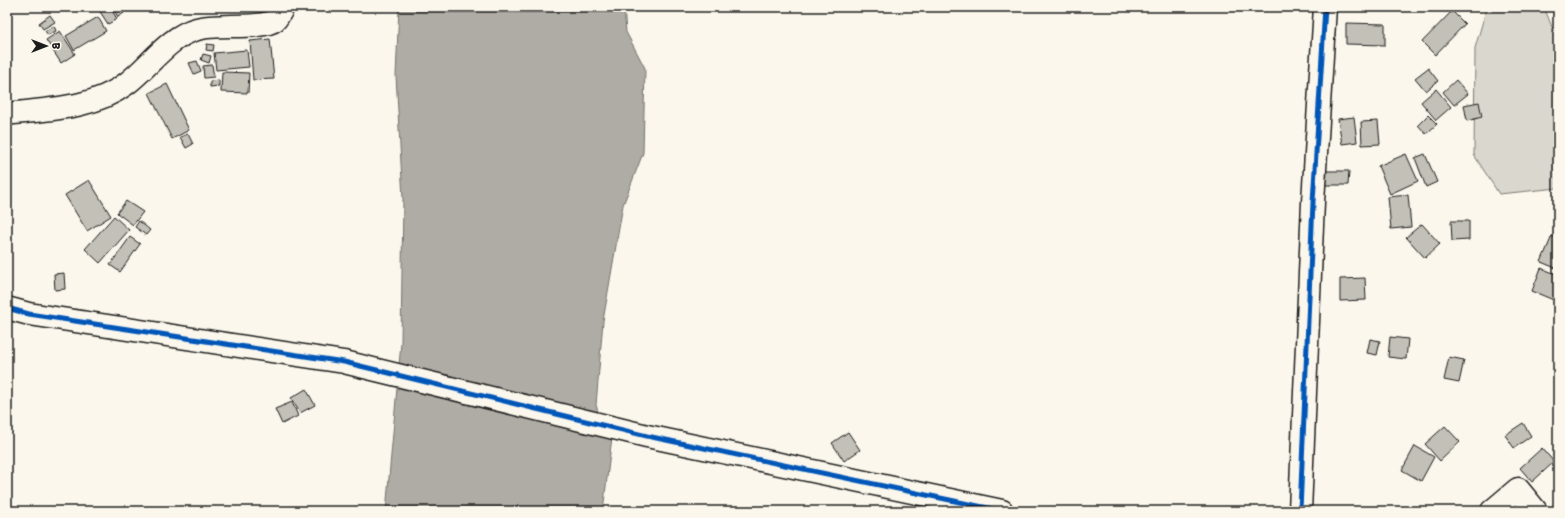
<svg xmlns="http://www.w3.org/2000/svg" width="1565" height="518" viewBox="0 0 1565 518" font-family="'Shantell Sans',sans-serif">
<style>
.green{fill:#dad7ce;stroke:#7b7a75}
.water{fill:#afaca5;stroke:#74726e}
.building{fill:#c3c0b8;stroke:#1c1c1c}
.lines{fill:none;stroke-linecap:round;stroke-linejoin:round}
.street-casing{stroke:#1c1c1c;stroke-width:25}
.street{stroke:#fbf7ec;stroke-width:22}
.cycleway-casing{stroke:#fbf7ec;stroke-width:8}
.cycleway{stroke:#0057b8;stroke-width:5}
</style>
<rect width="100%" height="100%" fill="#fbf7ec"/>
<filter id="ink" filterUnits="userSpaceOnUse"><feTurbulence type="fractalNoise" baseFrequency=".025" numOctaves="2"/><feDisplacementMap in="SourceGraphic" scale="8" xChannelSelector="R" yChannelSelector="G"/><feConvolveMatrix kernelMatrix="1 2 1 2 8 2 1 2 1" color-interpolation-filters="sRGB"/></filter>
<g filter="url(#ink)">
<path class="green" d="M1487 7H1544L1558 42V188L1499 194 1474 155 1475 48Z"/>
<path class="water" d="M399 7H624L626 32 645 68 643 153 623 205 603 321 596 405 601 421 612 437 603 511H386L401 343 403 199 396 76Z"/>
<g class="building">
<path d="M97 7H110L117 19 108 24Z"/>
<path d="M112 7H120L124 13 118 17Z"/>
<path d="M1452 11 1465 24 1435 55 1422 42Z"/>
<path d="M50 15 55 22 43 29 39 23Z"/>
<path d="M98 17 106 31 74 50 66 36Z"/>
<path d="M1346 23 1385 24V45L1346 44Z"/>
<path d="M54 26 56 31 48 35 45 31Z"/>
<path d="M60 31 75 54 61 63 46 40Z"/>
<path d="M270 39 274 79 253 80 250 41Z"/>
<path d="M207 44 214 45 213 51 206 50Z"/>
<path d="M247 50 249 67 216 70 214 53Z"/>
<path d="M203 54 211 56 209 63 201 60Z"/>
<path d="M197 61 201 71 194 74 189 63Z"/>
<path d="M212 65 214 77 204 78 203 66Z"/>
<path d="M1428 68 1438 81 1426 91 1415 78Z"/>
<path d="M222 72 249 73 248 93 221 92Z"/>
<path d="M219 80V86L210 87V81Z"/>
<path d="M1456 80 1468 94 1454 105 1443 92Z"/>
<path d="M167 84 189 130 172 139 149 93Z"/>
<path d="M1436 89 1451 107 1436 120 1421 102Z"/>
<path d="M1479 102 1482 117 1467 121 1464 105Z"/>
<path d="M1428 115 1437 124 1426 134 1418 125Z"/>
<path d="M1354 117 1357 142 1342 144 1338 119Z"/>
<path d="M1378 121 1380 144 1362 145 1361 122Z"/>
<path d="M188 134 193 144 186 148 180 137Z"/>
<path d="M1406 154 1418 181 1390 194 1378 166Z"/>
<path d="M1425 154 1437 182 1426 187 1415 158Z"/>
<path d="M1325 171H1349L1348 185H1325Z"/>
<path d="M89 180 111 216 87 231 65 195Z"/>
<path d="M1408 195 1411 227 1391 229 1388 197Z"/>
<path d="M126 201 143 212 133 225 117 213Z"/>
<path d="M114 216 129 230 100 263 85 249Z"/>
<path d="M139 221 150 230 146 235 135 227Z"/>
<path d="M1451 221H1469V240L1452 241Z"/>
<path d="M1422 224 1440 244 1425 258 1406 237Z"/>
<path d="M1552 236 1558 238V269L1541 262Z"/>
<path d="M130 237 140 244 120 272 110 265Z"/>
<path d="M1541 268 1558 275V295L1556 301 1532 291Z"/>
<path d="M64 273 65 289 55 290 54 274Z"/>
<path d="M1365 278 1366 300 1340 301V279Z"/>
<path d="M1390 337 1408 339 1406 359 1388 357Z"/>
<path d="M1370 339 1380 341 1377 355 1367 353Z"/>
<path d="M1449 357 1464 360 1459 383 1444 380Z"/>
<path d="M306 389 315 405 300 413 291 398Z"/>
<path d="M292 402 298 416 282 424 275 409Z"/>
<path d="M1523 423 1531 436 1514 448 1505 435Z"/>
<path d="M1445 426 1460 442 1440 461 1425 444Z"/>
<path d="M848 432 860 450 844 461 832 443Z"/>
<path d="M1415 446 1434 457 1421 481 1402 470Z"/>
<path d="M1542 448 1554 462 1532 482 1520 468Z"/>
<path d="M1558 501V511H1551L1550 509Z"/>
</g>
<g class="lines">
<g class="street-casing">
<g id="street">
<path d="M7 114C47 109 93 109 126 84 149 67 169 36 197 29 217 23 261 30 275 20 278 17 281 11 283 7"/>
<path d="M7 308 29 314 344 362 647 436 1002 511"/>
<path d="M1300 511 1313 202 1325 7"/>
<path d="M1492 511 1518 489 1536 511"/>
</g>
</g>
<use href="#street" class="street"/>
<g class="cycleway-casing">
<g id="cycleway">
<path d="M7 308 29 314 344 362 647 436 1002 511"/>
<path d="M1300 511 1313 202 1325 7"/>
</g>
</g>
<use href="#cycleway" class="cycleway"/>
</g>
</g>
<rect width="1565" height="518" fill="none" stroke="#fbf7ec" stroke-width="24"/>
<rect x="12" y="12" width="1541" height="494" fill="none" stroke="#1c1c1c" stroke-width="1.5" filter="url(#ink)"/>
<g transform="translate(46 46) rotate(90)" stroke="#fbf7ec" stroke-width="3" paint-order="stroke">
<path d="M0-3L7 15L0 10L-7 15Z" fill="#1c1c1c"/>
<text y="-6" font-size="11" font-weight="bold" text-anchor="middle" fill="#1c1c1c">B</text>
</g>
</svg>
